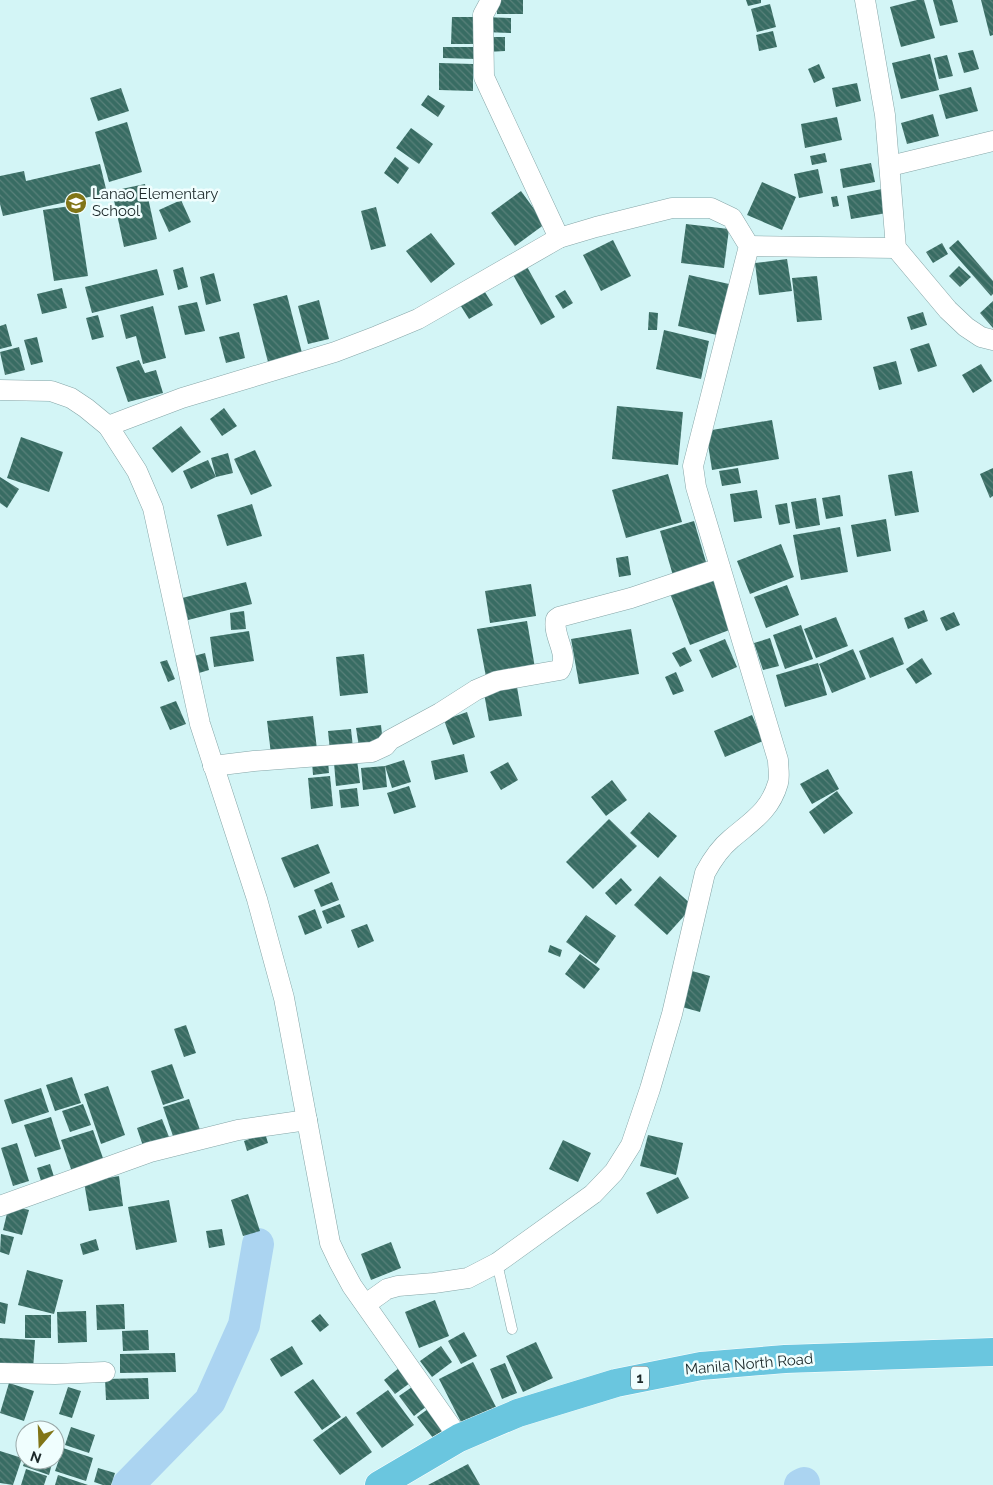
<svg xmlns="http://www.w3.org/2000/svg" width="993" height="1485" viewBox="0 0 993 1485" font-family="Raleway,sans-serif">
<style>
.lines{fill:none;stroke-linecap:round;stroke-linejoin:round}
.river{stroke:#abd4f1;stroke-width:32}
.building{fill:url(#building-back-hatch)}
.service-casing{stroke:#85a5a7;stroke-width:11}
.minor-casing{stroke:#85a5a7;stroke-width:21}
.trunk-casing{stroke:#fff;stroke-width:29}
.service{stroke:#fff;stroke-width:10}
.minor{stroke:#fff;stroke-width:20}
.trunk{stroke:#6ac6df;stroke-width:28}
.labels{text-anchor:middle;dominant-baseline:central;stroke-width:5;stroke-linejoin:round;paint-order:stroke}
.shield{fill:#f0fefe;stroke:#5c696a;stroke-width:1}
.shield-label{font-size:14px;font-weight:bold;fill:#1c292a}
.poi-label{font-size:15px;fill:#1c292a;stroke:#f0fefe;text-anchor:start}
.street-label{font-size:15px;fill:#1c292a;stroke:#f0fefe}
</style>
<defs>
<pattern id="building-back-hatch" width="6" height="6" patternUnits="userSpaceOnUse" patternTransform="scale(1.25)"><rect width="6" height="6" fill="#386c63"/><path d="M-1 5l2 2M0 0l6 6M5-1l2 2" fill="none" stroke="#59817a"/></pattern>
</defs>
<rect width="100%" height="100%" fill="#d3f5f6"/>
<g class="lines">
<g class="river">
<path d="M128 1485 210 1401 244 1325 258 1244"/>
<path d="M800 1485 804 1483"/>
</g>
</g>
<g class="building">
<rect x="497" y="0" width="26" height="14"/>
<path d="M746 0H761V3L748 6Z"/>
<path d="M917 0H924L935 38 901 47 890 7Z"/>
<path d="M933 0H952L958 22 940 26Z"/>
<path d="M981 0H993V35L990 36Z"/>
<path d="M770 4 776 27 757 32 751 9Z"/>
<path d="M452 17H481V44H451Z"/>
<path d="M484 17 511 18V33L484 32Z"/>
<path d="M773 31 777 47 759 51 756 35Z"/>
<path d="M487 37H505V51L487 52Z"/>
<path d="M443 47H475V59L443 58Z"/>
<path d="M973 50 979 69 964 73 958 53Z"/>
<path d="M930 54 939 90 901 99 892 63Z"/>
<path d="M947 55 953 76 939 79 934 58Z"/>
<path d="M439 63 473 64V91L439 90Z"/>
<path d="M819 64 825 78 814 83 808 69Z"/>
<path d="M857 83 861 101 836 107 832 88Z"/>
<path d="M971 87 978 111 946 119 939 95Z"/>
<path d="M121 88 129 111 98 121 90 98Z"/>
<path d="M428 95 445 106 438 117 421 105Z"/>
<path d="M933 114 939 136 907 144 901 123Z"/>
<path d="M837 117 842 140 805 148 801 124Z"/>
<path d="M127 122 142 172 109 182 95 132Z"/>
<path d="M411 128 433 144 419 164 396 148Z"/>
<path d="M825 153 827 162 812 165 810 156Z"/>
<path d="M395 157 409 168 398 184 384 173Z"/>
<path d="M871 163 875 182 843 188 840 169Z"/>
<path d="M100 164 107 193 3 216 0 204V176L24 171 26 181Z"/>
<path d="M818 169 823 193 799 198 794 174Z"/>
<path d="M762 182 796 197 782 230 747 215Z"/>
<path d="M145 184 157 239 124 247 112 191Z"/>
<path d="M882 189 887 213 851 219 847 196Z"/>
<path d="M521 191 545 224 515 246 491 213Z"/>
<path d="M837 196 839 206 833 207 831 197Z"/>
<path d="M181 200 191 222 169 232 159 210Z"/>
<path d="M77 205 88 276 54 281 43 210Z"/>
<path d="M376 207 386 246 371 250 361 211Z"/>
<path d="M686 224 729 229 724 268 681 263Z"/>
<path d="M431 233 455 264 431 283 406 251Z"/>
<path d="M613 240 631 276 601 291 583 255Z"/>
<path d="M958 240 993 281V294L991 296 949 248Z"/>
<path d="M942 243 948 254 933 263 926 252Z"/>
<path d="M787 259 792 291 759 295 755 263Z"/>
<path d="M526 265 555 317 541 325 512 273Z"/>
<path d="M959 266 971 277 960 287 949 276Z"/>
<path d="M183 267 188 287 178 290 173 270Z"/>
<path d="M157 269 164 295 92 313 85 287Z"/>
<path d="M214 273 221 301 206 305 200 277Z"/>
<path d="M689 275 729 284 717 335 678 326Z"/>
<path d="M817 276 822 320 797 322 792 278Z"/>
<path d="M62 288 67 308 42 314 37 294Z"/>
<path d="M483 289 493 305 469 319 459 303Z"/>
<path d="M565 290 573 303 563 309 555 296Z"/>
<path d="M287 295 302 353 268 362 253 304Z"/>
<path d="M319 300 329 339 308 344 298 306Z"/>
<path d="M993 301V328L980 313Z"/>
<path d="M197 302 205 331 185 335 178 306Z"/>
<path d="M153 306 166 358 143 364 136 336 126 339 120 315Z"/>
<path d="M649 312 658 313 657 330H648Z"/>
<path d="M923 312 927 325 911 330 907 317Z"/>
<path d="M98 315 104 337 92 340 86 318Z"/>
<path d="M6 324 12 346 0 349V326Z"/>
<path d="M664 330 709 341 701 379 656 369Z"/>
<path d="M239 332 245 358 226 363 219 337Z"/>
<path d="M37 337 43 362 31 365 24 340Z"/>
<path d="M929 343 937 366 918 372 910 349Z"/>
<path d="M19 347 25 370 5 375 0 352Z"/>
<path d="M139 360 145 373 156 370 163 393 128 402 116 367Z"/>
<path d="M896 361 902 384 879 390 873 367Z"/>
<path d="M981 364 992 381 973 393 962 375Z"/>
<path d="M617 406 683 412 678 465 612 459Z"/>
<path d="M224 408 237 426 222 436 210 419Z"/>
<path d="M772 420 779 459 712 470 706 431Z"/>
<path d="M181 426 201 452 172 473 152 448Z"/>
<path d="M21 437 63 452 49 492 7 478Z"/>
<path d="M255 450 272 486 251 495 234 459Z"/>
<path d="M228 453 233 473 216 477 211 458Z"/>
<path d="M208 460 216 477 191 489 183 471Z"/>
<path d="M738 468 741 483 722 486 719 471Z"/>
<path d="M993 468V496L990 498 980 474Z"/>
<path d="M912 471 919 512 895 516 888 475Z"/>
<path d="M668 474 682 522 626 538 612 490Z"/>
<path d="M0 477 19 489 7 508 0 503Z"/>
<path d="M757 490 762 518 734 522 730 494Z"/>
<path d="M840 495 843 516 826 519 822 498Z"/>
<path d="M816 498 820 525 796 529 791 502Z"/>
<path d="M787 503 790 523 779 525 775 505Z"/>
<path d="M252 504 262 536 227 546 217 515Z"/>
<path d="M886 519 891 551 857 557 851 525Z"/>
<path d="M694 521 708 569 674 579 660 531Z"/>
<path d="M840 527 848 572 801 580 793 535Z"/>
<path d="M781 544 794 577 750 594 737 561Z"/>
<path d="M628 556 631 575 619 577 616 558Z"/>
<path d="M711 575 732 629 690 645 669 591Z"/>
<path d="M246 582 252 604 188 620 182 598Z"/>
<path d="M531 584 536 616 490 623 485 591Z"/>
<path d="M787 585 799 615 766 628 754 597Z"/>
<path d="M924 610 928 621 908 629 904 618Z"/>
<path d="M244 611 246 629 231 630 230 613Z"/>
<path d="M954 612 960 625 946 631 940 618Z"/>
<path d="M836 617 848 646 816 658 804 629Z"/>
<path d="M527 621 535 668 486 677 477 629Z"/>
<path d="M801 625 813 659 785 669 773 635Z"/>
<path d="M631 629 639 674 579 684 571 639Z"/>
<path d="M249 631 254 661 214 667 210 637Z"/>
<path d="M893 637 904 664 870 678 859 651Z"/>
<path d="M770 638 779 666 763 670 754 643Z"/>
<path d="M725 639 737 667 712 678 699 650Z"/>
<path d="M685 647 692 661 680 667 672 653Z"/>
<path d="M853 649 866 679 832 693 819 664Z"/>
<path d="M205 653 209 670 199 673 194 656Z"/>
<path d="M364 654 368 693 340 696 336 657Z"/>
<path d="M922 658 932 674 916 684 906 669Z"/>
<path d="M167 660 175 679 168 682 160 662Z"/>
<path d="M818 663 827 695 785 707 776 675Z"/>
<path d="M676 672 684 691 673 695 665 677Z"/>
<path d="M517 687 522 716 489 721 484 693Z"/>
<path d="M176 701 186 724 170 730 160 707Z"/>
<path d="M467 712 475 737 453 745 444 720Z"/>
<path d="M752 715 763 741 725 757 714 731Z"/>
<path d="M313 716 317 749 271 754 267 721Z"/>
<path d="M381 725 383 744 359 747 356 728Z"/>
<path d="M351 729 353 748 330 751 328 731Z"/>
<path d="M464 754 468 772 435 780 431 761Z"/>
<path d="M357 760 360 783 336 786 334 763Z"/>
<path d="M404 760 411 782 392 788 385 766Z"/>
<path d="M328 761 329 773 313 775 312 762Z"/>
<path d="M508 762 518 780 501 790 490 772Z"/>
<path d="M385 766 387 787 363 790 361 768Z"/>
<path d="M828 769 839 789 812 804 800 784Z"/>
<path d="M330 776 333 806 311 809 308 778Z"/>
<path d="M612 780 627 800 606 816 591 797Z"/>
<path d="M409 786 416 807 394 814 387 793Z"/>
<path d="M357 788 359 806 341 808 339 790Z"/>
<path d="M837 791 853 813 824 834 809 812Z"/>
<path d="M649 812 677 836 658 858 630 833Z"/>
<path d="M609 819 637 846 593 889 566 862Z"/>
<path d="M318 844 330 873 294 888 281 858Z"/>
<path d="M660 876 693 906 667 935 634 905Z"/>
<path d="M621 878 632 890 616 905 605 893Z"/>
<path d="M332 882 339 900 321 907 314 890Z"/>
<path d="M340 904 345 917 327 924 322 911Z"/>
<path d="M315 909 322 928 305 935 298 916Z"/>
<path d="M586 915 616 936 596 964 566 942Z"/>
<path d="M367 924 374 941 358 948 351 930Z"/>
<path d="M550 945 562 950 560 957 548 952Z"/>
<path d="M580 954 600 969 584 989 565 974Z"/>
<path d="M692 971 710 976 700 1012 682 1007Z"/>
<path d="M186 1025 196 1053 184 1057 174 1029Z"/>
<path d="M172 1064 184 1098 163 1105 151 1071Z"/>
<path d="M72 1077 81 1103 55 1111 46 1085Z"/>
<path d="M108 1086 125 1135 101 1144 84 1094Z"/>
<path d="M41 1088 49 1112 12 1124 4 1100Z"/>
<path d="M189 1099 200 1130 174 1139 163 1107Z"/>
<path d="M83 1104 91 1125 70 1132 62 1111Z"/>
<path d="M51 1117 61 1149 35 1157 24 1125Z"/>
<path d="M162 1119 169 1137 143 1146 137 1128Z"/>
<path d="M93 1130 104 1161 72 1172 61 1140Z"/>
<path d="M265 1133 268 1143 247 1151 244 1141Z"/>
<path d="M648 1135 683 1143 676 1175 640 1166Z"/>
<path d="M563 1140 591 1153 578 1182 549 1169Z"/>
<path d="M17 1143 29 1181 13 1186 1 1148Z"/>
<path d="M50 1164 55 1180 42 1184 37 1168Z"/>
<path d="M119 1176 123 1206 89 1211 84 1182Z"/>
<path d="M678 1177 689 1198 657 1214 646 1193Z"/>
<path d="M248 1194 260 1231 243 1236 231 1200Z"/>
<path d="M169 1200 177 1242 136 1250 128 1207Z"/>
<path d="M9 1205 29 1210 22 1235 3 1230Z"/>
<path d="M222 1229 225 1245 209 1248 206 1231Z"/>
<path d="M1 1234 14 1237 9 1255 0 1252Z"/>
<path d="M96 1239 99 1250 83 1255 80 1244Z"/>
<path d="M391 1242 401 1268 371 1280 361 1254Z"/>
<path d="M27 1270 63 1280 54 1314 18 1305Z"/>
<path d="M435 1300 449 1336 419 1348 405 1312Z"/>
<path d="M0 1302 8 1304 5 1324 0 1323Z"/>
<path d="M124 1304 125 1329 97 1330 96 1305Z"/>
<path d="M86 1311 87 1342 58 1343 57 1312Z"/>
<path d="M320 1314 329 1325 320 1332 311 1321Z"/>
<rect x="25" y="1315" width="26" height="23"/>
<path d="M148 1330 149 1350 123 1351 122 1331Z"/>
<path d="M464 1332 477 1356 461 1364 448 1341Z"/>
<path d="M0 1338 35 1340 33 1370 0 1369Z"/>
<path d="M536 1342 553 1378 523 1392 506 1356Z"/>
<path d="M292 1346 303 1364 281 1377 270 1359Z"/>
<path d="M441 1346 452 1362 432 1377 420 1361Z"/>
<path d="M175 1353 176 1372 120 1373V1354Z"/>
<path d="M473 1362 496 1407 462 1424 439 1379Z"/>
<path d="M505 1363 517 1393 502 1399 490 1369Z"/>
<path d="M399 1368 410 1383 395 1394 384 1380Z"/>
<path d="M148 1378 149 1399 106 1400 105 1379Z"/>
<path d="M313 1379 341 1417 322 1430 294 1392Z"/>
<path d="M9 1383 34 1391 24 1421 0 1413Z"/>
<path d="M68 1387 81 1391 72 1418 59 1414Z"/>
<path d="M412 1387 427 1406 414 1416 399 1396Z"/>
<path d="M388 1390 414 1425 382 1448 356 1413Z"/>
<path d="M432 1406 448 1427 433 1438 417 1417Z"/>
<path d="M346 1416 372 1452 340 1475 313 1440Z"/>
<path d="M71 1427 95 1435 89 1453 65 1445Z"/>
<path d="M63 1448 93 1458 86 1481 55 1471Z"/>
<path d="M0 1451 22 1458 13 1485 0 1483Z"/>
<path d="M25 1460H53L49 1475 23 1466Z"/>
<path d="M468 1464 480 1485H428Z"/>
<path d="M98 1468 115 1473 111 1485H103L94 1482Z"/>
<path d="M26 1469 47 1476 44 1485H21Z"/>
<path d="M58 1475 88 1485H55Z"/>
</g>
<g class="lines">
<g class="service-casing">
<path id="service" d="M497 1263 512 1329"/>
</g>
<g class="minor-casing">
<g id="minor">
<path d="M491 0 483 15 484 77 559 238"/>
<path d="M865 0 885 115 896 248 948 310 966 327 981 337 993 340"/>
<path d="M890 166 993 141"/>
<path d="M749 246 896 248"/>
<path d="M0 390 51 391 71 398 86 408 108 426 137 471 153 508 200 724 257 899 284 998 330 1243 339 1262 352 1286 459 1438"/>
<path d="M108 426 182 398 335 352 377 336 418 319 559 238 596 227 672 208H711L732 218 749 246 693 466 696 487 778 760C778 767 780 776 778 783 770 811 752 821 731 839 720 848 712 860 705 873L672 1014 650 1089 631 1145 614 1172 593 1194 497 1263 468 1278 434 1283 398 1286 387 1289 366 1304"/>
<path d="M213 766 254 761 372 752 385 746 390 740 440 713 476 690 497 681 560 670C570 653 552 637 556 619L559 617 631 598 720 568"/>
<path d="M0 1206 150 1152 238 1130 307 1120"/>
<path d="M0 1373 55 1374 105 1372"/>
</g>
</g>
<g class="trunk-casing">
<path id="trunk" d="M379 1485 459 1438 518 1413 616 1383 701 1366 785 1359 993 1352"/>
</g>
<use href="#service" class="service"/>
<use href="#minor" class="minor"/>
<use href="#trunk" class="trunk"/>
</g>
<defs>
<g id="school-disc" transform="scale(1.125)"><circle r="9.5" fill="#817517" stroke="#f0fefe"/><path d="M0-5L7-2L0 1L-7-2ZM-4 1L0 2.5L4 1V4Q0 6-4 4Z" fill="#fff"/></g>
</defs>
<g fill-rule="evenodd">
<use href="#school-disc" x="76" y="203"/>
</g>
<g class="labels">
<rect class="shield" x="631" y="1366.5" width="18" height="23" rx="4"/>
<g class="shield-label">
<text x="640" y="1378">1</text>
</g>
<g class="poi-label">
<text x="92" y="194">Lanao Elementary<tspan x="92" dy="17">School</tspan></text>
</g>
<g class="street-label">
<text transform="translate(749 1364) rotate(-5)">Manila North Road</text>
</g>
</g>
<g transform="translate(40 1445) rotate(199)"><circle r="24" fill="#f0fefe" stroke="#9ba9a9"/>
<path d="M0-4L9 19L0 12L-9 19Z" fill="#817517"/>
<text y="-8" font-size="14" font-weight="bold" text-anchor="middle" fill="#1c292a">N</text>
</g>
</svg>
